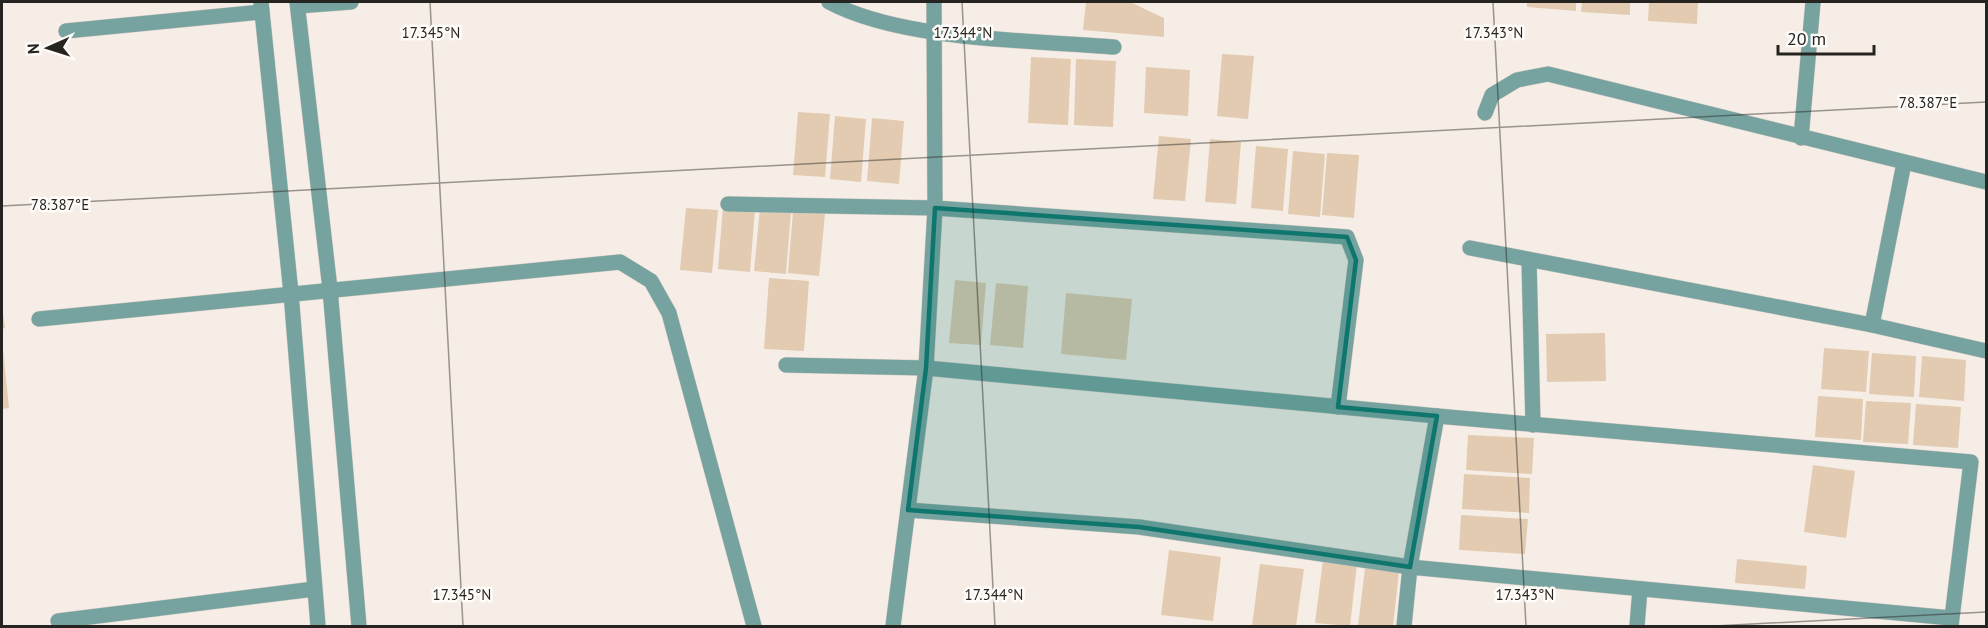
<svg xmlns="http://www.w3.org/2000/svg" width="1988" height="628" viewBox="0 0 1988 628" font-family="'PT Sans',sans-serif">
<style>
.building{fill:#e2cbb0}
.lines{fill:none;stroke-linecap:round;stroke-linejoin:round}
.minor-casing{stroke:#d1cac3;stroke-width:16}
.minor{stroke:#76a29f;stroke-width:15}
.marked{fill:#0f766e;fill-opacity:0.2;stroke:#0f766e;stroke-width:4.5;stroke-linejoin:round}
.ticks{fill:none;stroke:#262421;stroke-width:1.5;stroke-opacity:0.45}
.ticks-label{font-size:15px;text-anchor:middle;fill:#262421;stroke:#fffcf9;stroke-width:5;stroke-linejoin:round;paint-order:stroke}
</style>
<rect width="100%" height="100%" fill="#f6eee6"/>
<g class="building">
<path d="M1086 2H1130L1164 18V37L1083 30Z"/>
<path d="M1527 2H1576V11L1527 7Z"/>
<path d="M1582 2H1630V15L1581 12Z"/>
<path d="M1649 2H1698L1697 24 1648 21Z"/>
<path d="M1222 54 1254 56 1248 119 1217 116Z"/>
<path d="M1031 57 1071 59 1068 125 1028 123Z"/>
<path d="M1076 59 1116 61 1113 127 1074 125Z"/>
<path d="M1146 67 1190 70 1188 116 1144 113Z"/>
<path d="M798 112 830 114 825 177 793 175Z"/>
<path d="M835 116 866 119 861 182 830 179Z"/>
<path d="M872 118 904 121 899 184 867 181Z"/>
<path d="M1159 136 1191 139 1185 201 1153 199Z"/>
<path d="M1210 139 1241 142 1236 204 1205 202Z"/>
<path d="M1256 146 1288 149 1283 211 1251 208Z"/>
<path d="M1293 151 1325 154 1320 217 1288 214Z"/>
<path d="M1327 153 1359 155 1354 218 1322 215Z"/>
<path d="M723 206 755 209 750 272 718 269Z"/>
<path d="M686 208 718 210 712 273 680 270Z"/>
<path d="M760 208 791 211 786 274 754 271Z"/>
<path d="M793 211 825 214 819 276 788 273Z"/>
<path d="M769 278 809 281 804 351 764 349Z"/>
<path d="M955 280 986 283 981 345 949 343Z"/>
<path d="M996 283 1028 286 1023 348 990 345Z"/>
<path d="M1066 293 1132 299 1126 360 1061 354Z"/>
<path d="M2 307 5 328 2 329Z"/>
<path d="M1605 333 1606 381 1547 382 1546 334Z"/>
<path d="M2 340 9 408 2 409Z"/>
<path d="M1824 348 1869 351 1866 392 1821 389Z"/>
<path d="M1872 353 1916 356 1914 397 1869 394Z"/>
<path d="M1922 356 1966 360 1964 401 1919 397Z"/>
<path d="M1818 396 1863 399 1861 440 1815 437Z"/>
<path d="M1866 401 1911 403 1908 444 1863 442Z"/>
<path d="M1916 404 1961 407 1958 448 1913 445Z"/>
<path d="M1468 435 1534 438 1532 474 1466 470Z"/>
<path d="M1813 465 1855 471 1846 538 1804 532Z"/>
<path d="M1464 474 1530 478 1529 513 1462 509Z"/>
<path d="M1461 515 1528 519 1525 554 1459 550Z"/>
<path d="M1169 550 1221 557 1213 621 1161 615Z"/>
<path d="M1737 559 1807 566 1805 589 1735 583Z"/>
<path d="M1323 560 1357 564 1350 626 1315 623Z"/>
<path d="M1260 564 1304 569 1296 626H1252Z"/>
<path d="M1365 568 1399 572 1393 626H1358Z"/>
</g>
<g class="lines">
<g class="minor-casing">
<g id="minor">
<path d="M261 2 291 293 318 626"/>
<path d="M297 2 330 289 359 626"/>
<path d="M829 2C902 41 1030 40 1114 47"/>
<path d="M298 6 351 2"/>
<path d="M66 31 262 12"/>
<path d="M1485 113 1492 95 1517 80 1548 74 1986 182"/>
<path d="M1801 138 1813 2"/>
<path d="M728 204 935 208 1347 237 1356 260 1338 407"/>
<path d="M1470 248 1872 325 1986 351"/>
<path d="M1529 260 1533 425"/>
<path d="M39 319 620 262 651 281 669 313 754 626"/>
<path d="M1872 325 1904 163"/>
<path d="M786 365 926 368 1437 416 1971 462 1951 626"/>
<path d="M908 510 1139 527 1410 567 1951 618"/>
<path d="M58 621 314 589"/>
<path d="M893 626 926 368 935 208 934 2"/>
<path d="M1404 626 1410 567 1437 416"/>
<path d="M1637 626 1640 589"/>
</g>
</g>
<use href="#minor" class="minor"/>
</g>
<path class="marked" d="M935 208 1347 237 1356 260 1338 407 1437 416 1410 567 1139 527 908 510 926 368Z"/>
<path class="ticks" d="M430 2 463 626M962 2 995 626M1493 2 1526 626M2 206 1986 102M1714 626 1986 612"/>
<g class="ticks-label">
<text x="431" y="38">17.345°N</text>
<text x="963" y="38">17.344°N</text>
<text x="1494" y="38">17.343°N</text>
<text x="1928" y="108">78.387°E</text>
<text x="60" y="210">78.387°E</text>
<text x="462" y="600">17.345°N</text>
<text x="994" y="600">17.344°N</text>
<text x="1525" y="600">17.343°N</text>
</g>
<rect width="1988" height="628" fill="none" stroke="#262421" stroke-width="6"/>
<g transform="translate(48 48) rotate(267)" stroke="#fffcf9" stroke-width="4.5" paint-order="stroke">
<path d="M0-4.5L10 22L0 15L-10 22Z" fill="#262421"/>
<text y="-9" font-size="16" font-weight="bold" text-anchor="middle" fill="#262421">N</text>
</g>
<path d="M1778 45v9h96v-9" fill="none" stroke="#262421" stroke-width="3"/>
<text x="1787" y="45" font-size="18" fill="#262421" stroke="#fffcf9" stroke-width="4.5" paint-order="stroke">20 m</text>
</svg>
